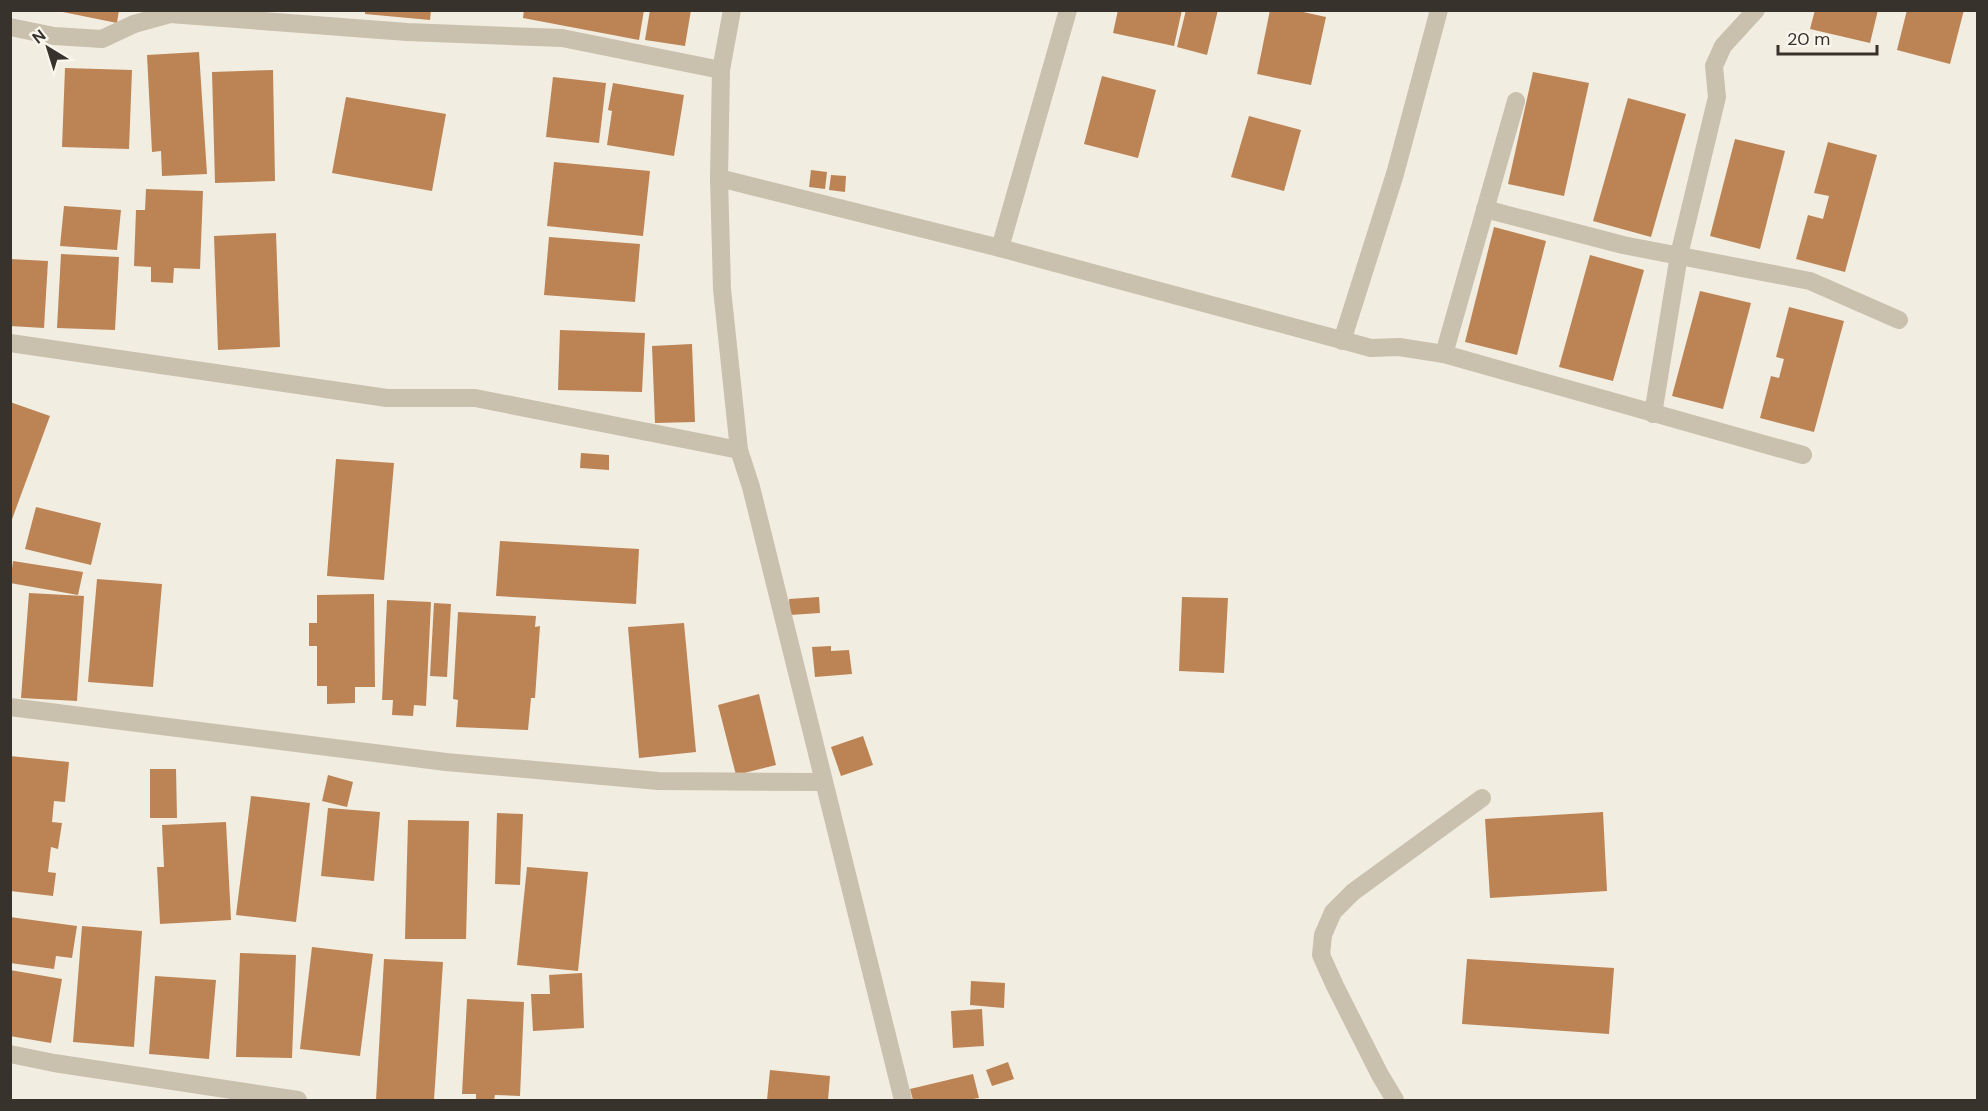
<svg xmlns="http://www.w3.org/2000/svg" width="1988" height="1111" viewBox="0 0 1988 1111" font-family="'DM Sans',sans-serif">
<style>
.building{fill:#bc8455}
.lines{fill:none;stroke-linecap:round;stroke-linejoin:round}
.street{stroke:#c9c0ae;stroke-width:18}
</style>
<rect width="100%" height="100%" fill="#f2ede1"/>
<g class="building">
<path d="M53 10H119L117 23Z"/>
<path d="M365 10H431L430 20 365 14Z"/>
<path d="M524 10H644L639 40 523 18Z"/>
<path d="M650 10H691L685 46 645 40Z"/>
<path d="M1118 10H1182L1174 46 1113 33Z"/>
<path d="M1186 10H1218L1207 55 1177 47Z"/>
<path d="M1270 10H1294L1326 17 1311 85 1257 74Z"/>
<path d="M1815 10H1878L1870 43 1810 29Z"/>
<path d="M1907 10H1964L1950 64 1897 50Z"/>
<path d="M199 52 207 174 162 176 161 151 152 152 147 55Z"/>
<path d="M65 68 132 70 129 149 62 147Z"/>
<path d="M273 70 275 181 215 183 212 72Z"/>
<path d="M1533 72 1589 83 1564 196 1508 184Z"/>
<path d="M1102 76 1156 90 1138 158 1084 144Z"/>
<path d="M553 77 606 83 599 143 546 137Z"/>
<path d="M613 83 684 95 674 156 607 145 612 111 608 110Z"/>
<path d="M346 97 446 114 432 191 332 173Z"/>
<path d="M1628 98 1686 114 1651 237 1593 221Z"/>
<path d="M1249 116 1301 130 1284 191 1231 177Z"/>
<path d="M1735 139 1785 151 1760 249 1710 236Z"/>
<path d="M1828 142 1877 155 1845 272 1796 259 1808 215 1823 219 1829 196 1814 193Z"/>
<path d="M554 162 650 171 643 236 547 226Z"/>
<path d="M811 170 827 172 825 189 809 187Z"/>
<path d="M831 175 846 176 845 192 829 190Z"/>
<path d="M146 189 203 191 200 269 174 268 173 283 151 282V267L134 266 136 210H145Z"/>
<path d="M64 206 121 210 117 250 60 246Z"/>
<path d="M1494 227 1546 241 1517 355 1465 342Z"/>
<path d="M276 233 280 347 218 350 214 236Z"/>
<path d="M549 237 640 244 635 302 544 295Z"/>
<path d="M61 254 119 257 115 330 57 328Z"/>
<path d="M1590 255 1644 270 1613 381 1559 367Z"/>
<path d="M10 259 48 261 44 328 10 326Z"/>
<path d="M1700 291 1751 303 1723 409 1672 396Z"/>
<path d="M1789 307 1844 321 1814 432 1760 418 1771 376 1779 378 1784 359 1776 357Z"/>
<path d="M560 330 645 333 642 392 558 390Z"/>
<path d="M692 344 695 422 655 423 652 346Z"/>
<path d="M10 402 50 416 11 522 10 521Z"/>
<path d="M581 453 609 455V470L580 468Z"/>
<path d="M336 459 394 463 384 580 327 576Z"/>
<path d="M36 507 101 523 91 565 25 549Z"/>
<path d="M500 541 639 549 636 604 496 596Z"/>
<path d="M13 561 83 572 78 595 10 583Z"/>
<path d="M97 579 162 584 153 687 88 682Z"/>
<path d="M29 593 84 596 77 701 21 698Z"/>
<path d="M374 594 375 687H355V703L327 704V686H317V646H309V623H317V595Z"/>
<path d="M819 597 820 613 790 615 789 599Z"/>
<path d="M1182 597 1228 598 1224 673 1179 671Z"/>
<path d="M387 600 431 602 426 706 414 705 413 716 392 715 393 700H382Z"/>
<path d="M434 603 451 604 447 677 430 676Z"/>
<path d="M458 612 536 616 535 627 540 626 535 698H531L528 730 456 727 458 700 453 699Z"/>
<path d="M684 623 696 752 639 758 628 627Z"/>
<path d="M831 646V651L849 650 852 674 815 677 812 647Z"/>
<path d="M759 694 776 765 736 775 718 705Z"/>
<path d="M863 736 873 765 841 776 831 747Z"/>
<path d="M10 756 69 762 65 802 54 801 52 822 62 823 58 849 51 847 48 872 56 873 53 896 10 891Z"/>
<path d="M150 769H176L177 818H150Z"/>
<path d="M328 775 353 782 347 807 322 801Z"/>
<path d="M251 796 310 803 296 922 236 915Z"/>
<path d="M328 808 380 812 374 881 321 876Z"/>
<path d="M1603 812 1607 891 1490 898 1485 819Z"/>
<path d="M497 813 523 814 520 885 495 884Z"/>
<path d="M408 820 469 821 466 939H405Z"/>
<path d="M226 822 231 920 160 924 157 867H164L162 825Z"/>
<path d="M527 867 588 872 578 971 517 965Z"/>
<path d="M10 917 77 926 72 958 56 956 54 969 10 963Z"/>
<path d="M82 926 142 931 134 1047 73 1042Z"/>
<path d="M312 947 373 954 360 1056 300 1049Z"/>
<path d="M240 953 296 955 292 1058 236 1057Z"/>
<path d="M384 959 443 962 434 1100H376Z"/>
<path d="M1467 959 1614 968 1609 1034 1462 1024Z"/>
<path d="M10 970 62 979 51 1043 10 1036Z"/>
<path d="M582 973 584 1028 533 1031 531 994H550L549 975Z"/>
<path d="M155 976 216 980 209 1059 149 1054Z"/>
<path d="M971 981 1005 983 1004 1008 970 1005Z"/>
<path d="M467 999 524 1002 520 1096 495 1095 494 1100 476 1099V1094H462Z"/>
<path d="M982 1009 984 1046 953 1048 951 1011Z"/>
<path d="M1008 1062 1014 1079 992 1086 986 1070Z"/>
<path d="M770 1070 830 1076 828 1100H767Z"/>
<path d="M973 1074 979 1098 967 1100H913L910 1089Z"/>
</g>
<g class="lines">
<g class="street">
<path d="M732 10 721 70 719 178 722 289 739 450 751 487 903 1100"/>
<path d="M10 27 54 36 102 39 134 24 170 14 407 32 562 38 721 70"/>
<path d="M719 178 1000 248 1371 348 1399 347 1444 354 1803 455"/>
<path d="M1485 209 1623 245 1810 281 1899 320"/>
<path d="M1000 248 1068 10"/>
<path d="M1342 341 1395 174 1439 10"/>
<path d="M10 343 387 398H475L739 450"/>
<path d="M1444 354 1516 101"/>
<path d="M1653 414 1679 255 1717 97 1714 66 1723 46 1756 10"/>
<path d="M10 707 446 762 658 781 823 782"/>
<path d="M10 1054 54 1063 298 1100"/>
<path d="M1395 1100 1380 1075 1335 986 1321 955 1323 935 1333 912 1353 892 1482 798"/>
</g>
</g>
<rect width="1988" height="1111" fill="none" stroke="#38322c" stroke-width="24"/>
<g transform="translate(48 48) rotate(322)" stroke="#f9f6ee" stroke-width="4.5" paint-order="stroke">
<path d="M0-4.5L10 22L0 15L-10 22Z" fill="#38322c"/>
<text y="-9" font-size="16" font-weight="bold" text-anchor="middle" fill="#38322c">N</text>
</g>
<path d="M1778 45v9h99v-9" fill="none" stroke="#38322c" stroke-width="3"/>
<text x="1787" y="45" font-size="18" fill="#38322c" stroke="#f9f6ee" stroke-width="4.5" paint-order="stroke">20 m</text>
</svg>
